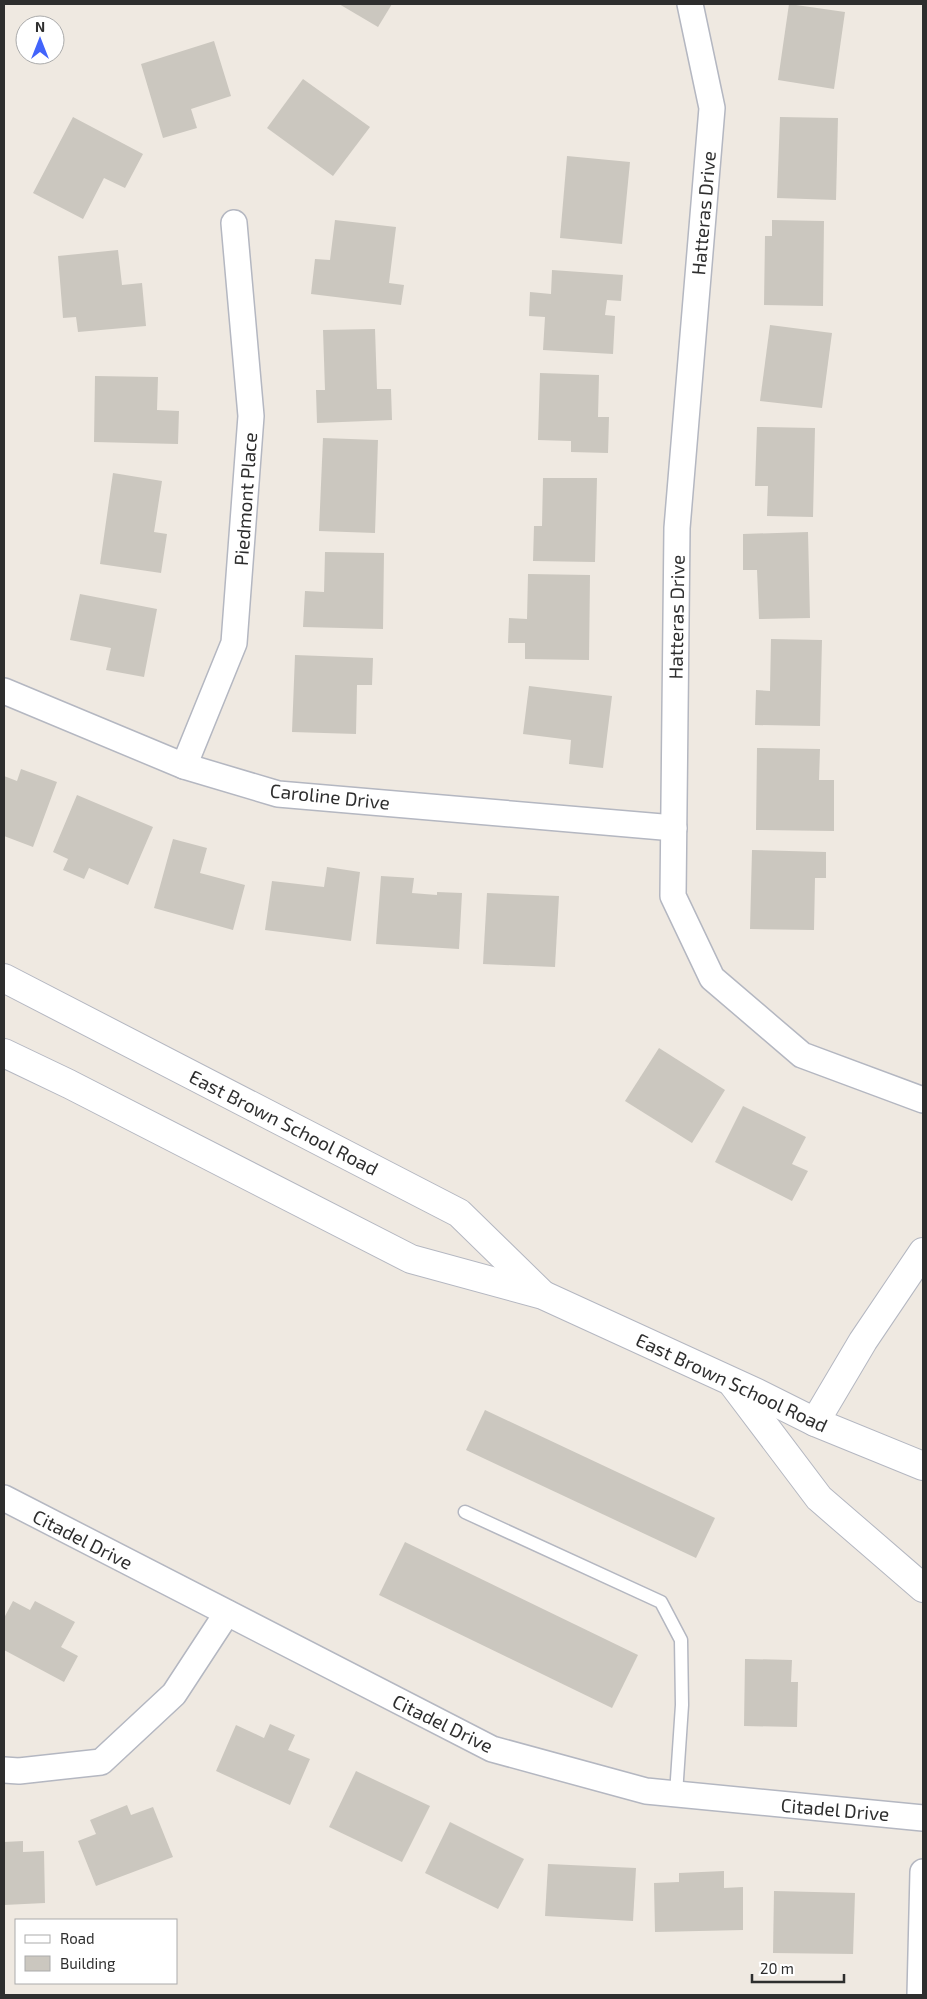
<svg xmlns="http://www.w3.org/2000/svg" width="927" height="1999" viewBox="0 0 927 1999" font-family="'Exo 2',sans-serif">
<style>
.building{fill:#cbc7bf}
.lines{fill:none;stroke-linecap:round;stroke-linejoin:round}
.service-casing{stroke:#b4b7c1;stroke-width:15}
.minor-casing{stroke:#b4b7c1;stroke-width:28}
.secondary-casing{stroke:#b4b7c1;stroke-width:30}
.service{stroke:#fff;stroke-width:12}
.minor{stroke:#fff;stroke-width:25}
.secondary{stroke:#fff;stroke-width:28}
.labels{text-anchor:middle;dominant-baseline:central;stroke-width:4.5;stroke-linejoin:round;paint-order:stroke}
.street-label{font-size:19px;fill:#2e2e2e;stroke:#fff}
</style>
<rect width="100%" height="100%" fill="#efe9e1"/>
<g class="building">
<path d="M339 4H392L378 27Z"/>
<path d="M789 4 845 12 834 89 778 80Z"/>
<path d="M214 41 231 96 191 109 197 128 163 138 141 64Z"/>
<path d="M303 79 370 127 333 176 267 128Z"/>
<path d="M73 117 143 154 125 188 104 178 83 219 33 193Z"/>
<path d="M780 117 838 118 836 200 777 198Z"/>
<path d="M567 156 630 162 622 244 560 238Z"/>
<path d="M335 220 396 227 389 283 404 285 401 305 311 294 315 259 330 260Z"/>
<path d="M772 220 824 221 823 306 764 305 765 236H772Z"/>
<path d="M118 250 122 285 142 283 146 326 78 332 76 317 63 318 58 256Z"/>
<path d="M552 270 623 275 621 301 607 300 605 315 615 316 613 354 543 350 545 317 529 316 530 292 551 294Z"/>
<path d="M770 325 832 333 822 408 760 401Z"/>
<path d="M375 329 377 389H391L392 420 317 423 316 390H325L323 330Z"/>
<path d="M540 373 599 375 598 417H609L608 453 571 452V441L538 440Z"/>
<path d="M95 376 158 377 157 410 179 411 178 444 94 442Z"/>
<path d="M757 427 815 428 813 517 767 516 768 486H755Z"/>
<path d="M323 438 378 440 375 533 319 531Z"/>
<path d="M113 473 162 481 154 532 167 534 161 573 100 564Z"/>
<path d="M543 478H597L595 562 533 561 534 526H542Z"/>
<path d="M808 532 810 618 759 619 757 570H743V534Z"/>
<path d="M325 552 384 553 383 629 303 627 305 591 324 592Z"/>
<path d="M528 574 590 575 589 660 525 659V643H508L509 618 527 619Z"/>
<path d="M80 594 157 609 144 677 106 670 111 648 70 640Z"/>
<path d="M771 639 822 640 820 726 755 725 756 690 770 691Z"/>
<path d="M295 655 373 658 372 685H357L356 734 292 732Z"/>
<path d="M529 686 612 696 603 768 569 764 571 740 523 734Z"/>
<path d="M757 748 820 749 819 780H834V831L756 830Z"/>
<path d="M21 769 57 782 33 847 4 836V776L17 781Z"/>
<path d="M77 795 153 827 128 885 89 868 84 879 63 870 68 859 53 852Z"/>
<path d="M173 839 207 848 200 873 245 885 233 930 154 908Z"/>
<path d="M752 850 826 852V878H815L814 930 750 929Z"/>
<path d="M327 867 360 872 351 941 265 930 272 881 324 887Z"/>
<path d="M381 876 414 878 412 893 437 895V892L462 893 459 949 376 944Z"/>
<path d="M487 893 559 896 555 967 483 964Z"/>
<path d="M659 1048 725 1090 692 1143 625 1101Z"/>
<path d="M743 1106 806 1137 792 1164 808 1171 792 1201 715 1162Z"/>
<path d="M485 1410 715 1518 696 1558 466 1450Z"/>
<path d="M405 1542 638 1655 612 1708 379 1595Z"/>
<path d="M13 1601 30 1610 35 1601 75 1622 61 1647 78 1656 64 1682 4 1650V1618Z"/>
<path d="M745 1659 792 1660 791 1682H798L797 1727 744 1726Z"/>
<path d="M270 1724 295 1735 288 1750 310 1759 290 1805 216 1771 236 1725 264 1738Z"/>
<path d="M356 1771 430 1806 402 1862 329 1827Z"/>
<path d="M127 1805 131 1815 153 1807 173 1857 96 1886 78 1841 96 1834 90 1820Z"/>
<path d="M450 1822 524 1859 498 1909 425 1873Z"/>
<path d="M23 1841V1852L44 1851 45 1903 4 1905V1842Z"/>
<path d="M548 1864 636 1868 633 1921 545 1916Z"/>
<path d="M724 1871V1888L743 1887V1930L655 1932 654 1883 679 1882V1873Z"/>
<path d="M774 1891 855 1893 853 1954 773 1953Z"/>
</g>
<g class="lines">
<g class="service-casing">
<path id="service" d="M465 1512 661 1602 681 1640 682 1705 676 1794"/>
</g>
<g class="minor-casing">
<g id="minor">
<path d="M690 4 712 108 677 528 673 896 712 978 802 1055 923 1100"/>
<path d="M4 691 184 766 278 794 674 828"/>
<path d="M184 766 234 643 251 416 234 223"/>
<path d="M4 1498 492 1749 646 1791 923 1818"/>
<path d="M4 1770 19 1771 101 1762 174 1694 227 1613"/>
<path d="M920 1995 923 1872"/>
</g>
</g>
<g class="secondary-casing">
<g id="secondary">
<path d="M4 978 459 1213 542 1294"/>
<path d="M4 1053 69 1084 411 1259 543 1295 757 1393 815 1422 923 1466"/>
<path d="M733 1384 819 1498 923 1588"/>
<path d="M815 1422 863 1341 923 1252"/>
</g>
</g>
<use href="#service" class="service"/>
<use href="#minor" class="minor"/>
<use href="#secondary" class="secondary"/>
</g>
<g class="labels">
<g class="street-label">
<text transform="translate(703 213) rotate(-85)">Hatteras Drive</text>
<text transform="translate(245 499) rotate(-86)">Piedmont Place</text>
<text transform="translate(676 617) rotate(-89)">Hatteras Drive</text>
<text transform="translate(330 796) rotate(6)">Caroline Drive</text>
<text transform="translate(284 1122) rotate(27)">East Brown School Road</text>
<text transform="translate(732 1382) rotate(25)">East Brown School Road</text>
<text transform="translate(83 1539) rotate(27)">Citadel Drive</text>
<text transform="translate(443 1723) rotate(26)">Citadel Drive</text>
<text transform="translate(835 1809) rotate(5)">Citadel Drive</text>
</g>
</g>
<rect width="927" height="1999" fill="none" stroke="#2e2e2e" stroke-width="10"/>
<rect x="15" y="1919" width="162" height="65" fill="#ffffff" stroke="#ababab"/>
<rect x="25" y="1935" width="25" height="8" fill="#ffffff" stroke="#ababab"/>
<text x="60" y="1944" font-size="15" fill="#2e2e2e">Road</text>
<rect x="25" y="1956" width="25" height="15" fill="#cbc7bf" stroke="#ababab"/>
<text x="60" y="1969" font-size="15" fill="#2e2e2e">Building</text>
<g transform="translate(40 40)"><circle r="24" fill="#ffffff" stroke="#ababab"/>
<path d="M0-4L9 19L0 12L-9 19Z" fill="#4264fb"/>
<text y="-8" font-size="14" font-weight="bold" text-anchor="middle" fill="#2e2e2e">N</text>
</g>
<path d="M752 1974v8h92v-8" fill="none" stroke="#2e2e2e" stroke-width="2.5"/>
<text x="760" y="1974" font-size="15" fill="#2e2e2e" stroke="#ffffff" stroke-width="4" paint-order="stroke">20 m</text>
</svg>
